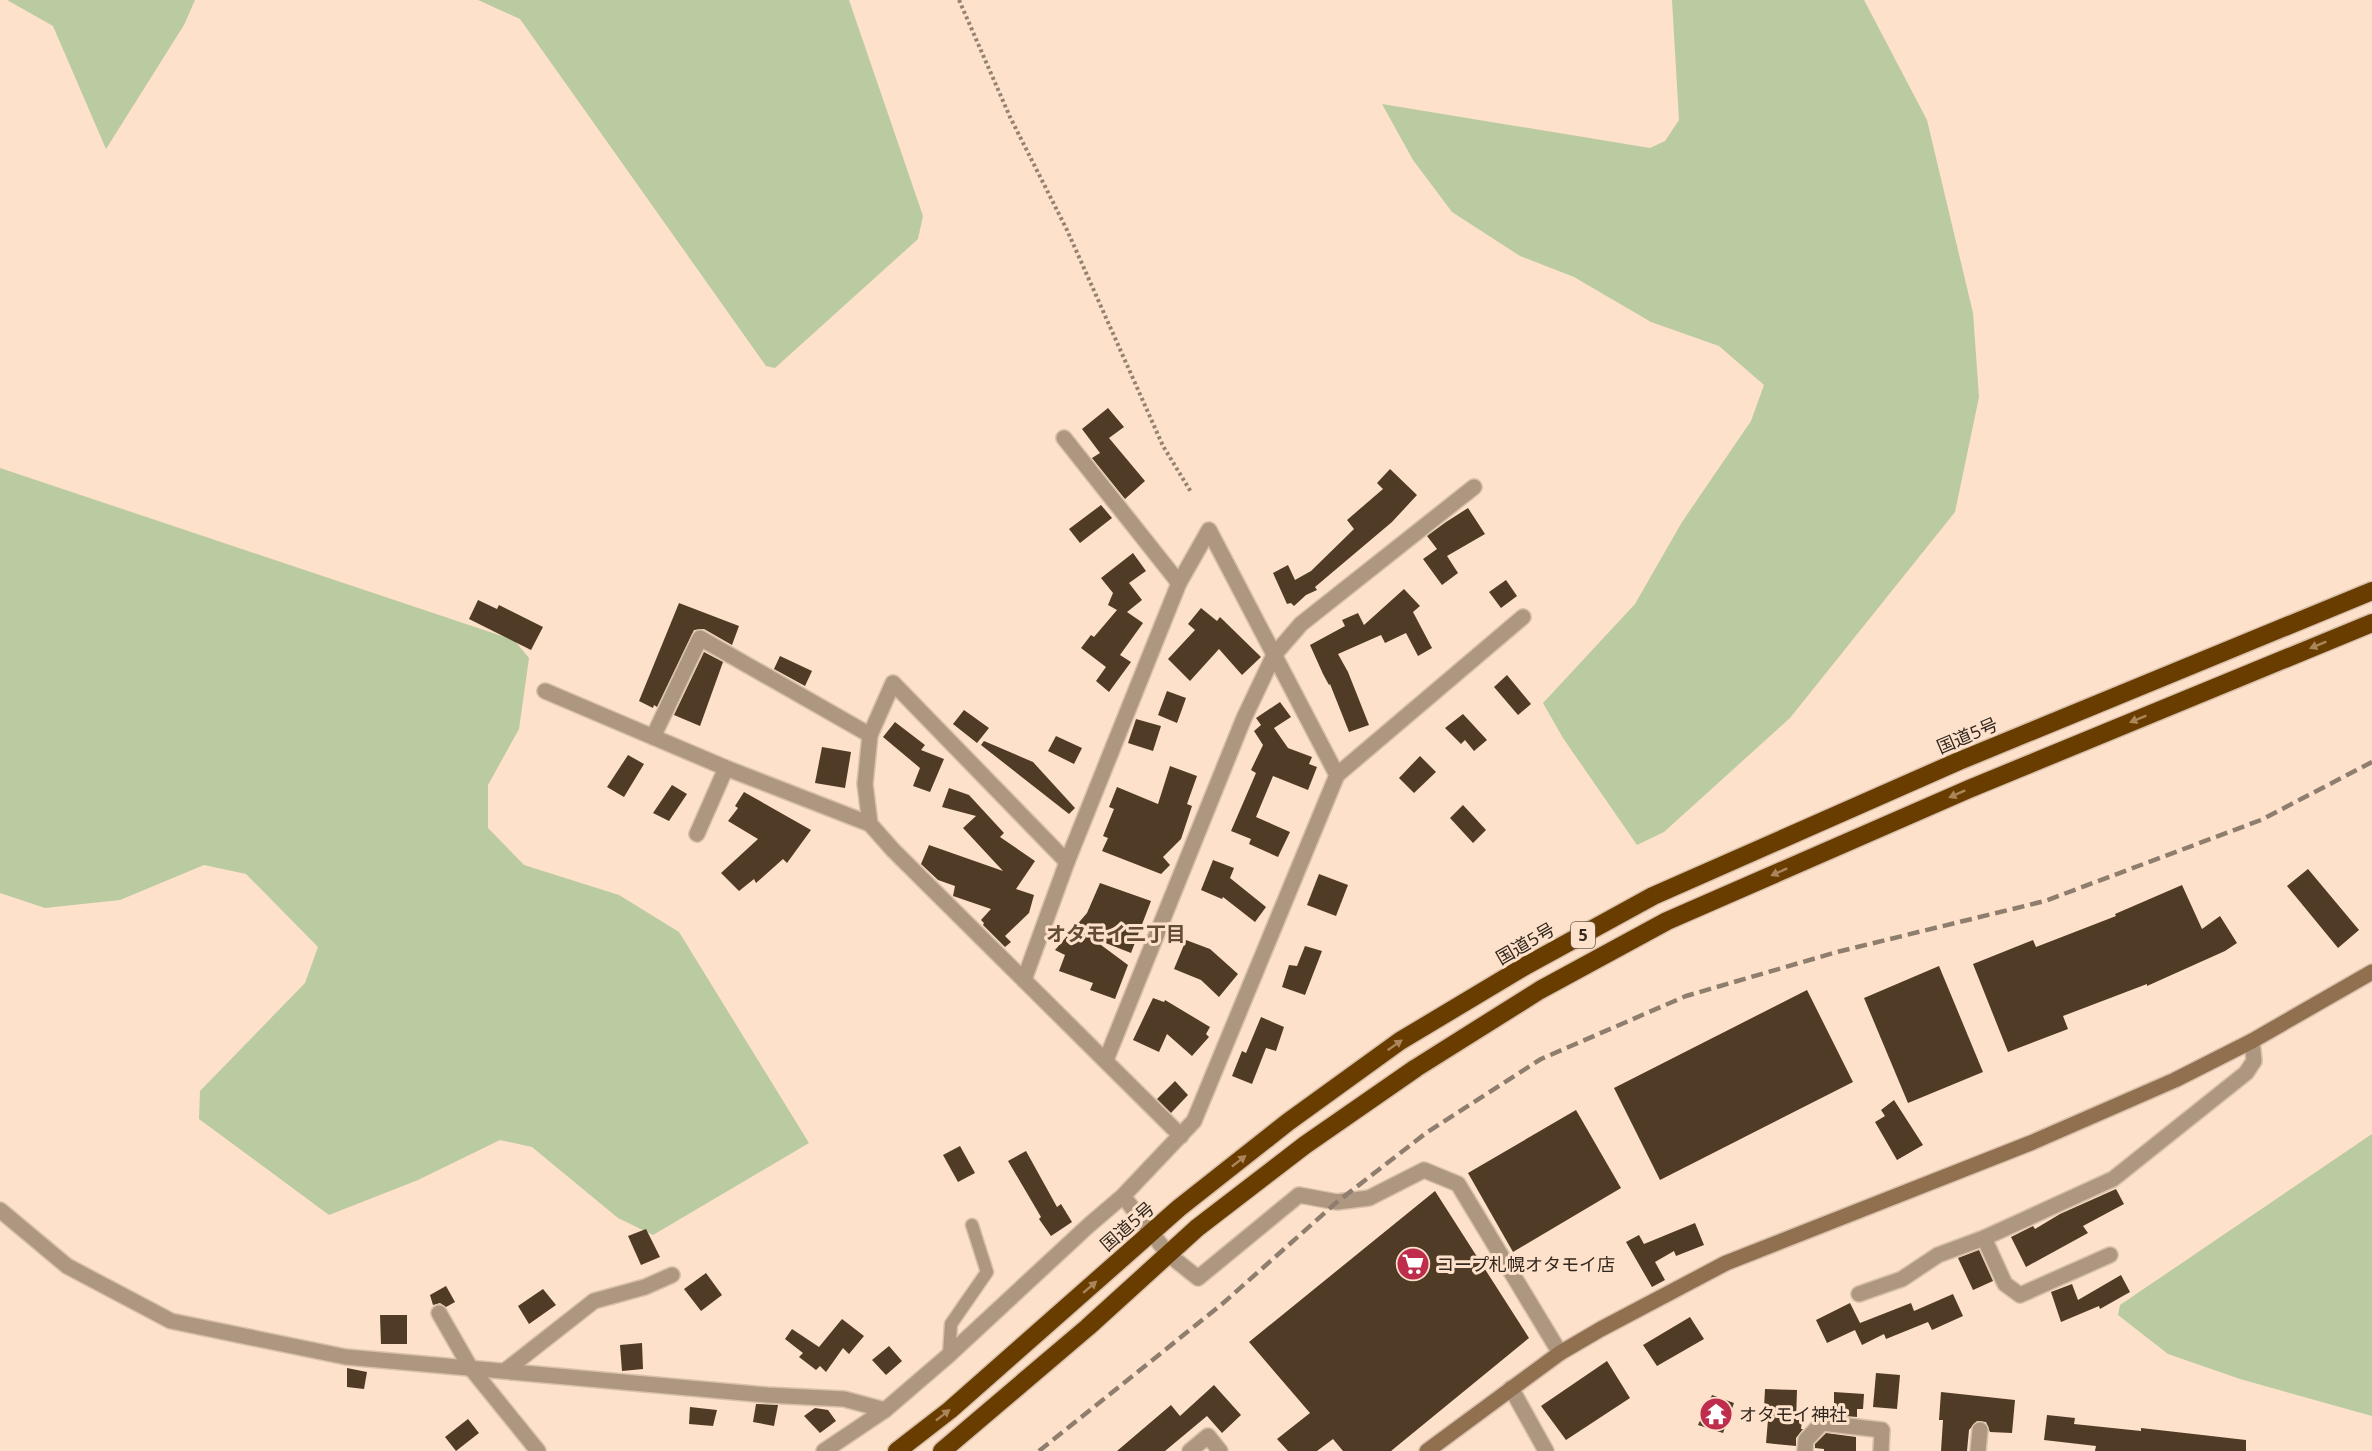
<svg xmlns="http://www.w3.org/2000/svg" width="2372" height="1451" viewBox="0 0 2372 1451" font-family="'Open Sans','Noto Sans JP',sans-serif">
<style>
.green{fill:#bacba1}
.building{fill:#503b27}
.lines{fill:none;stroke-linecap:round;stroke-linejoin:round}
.lane-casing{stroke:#d8c0ab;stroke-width:15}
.street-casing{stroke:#d8c0ab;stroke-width:18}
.secondary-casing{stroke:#d8c0ab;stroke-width:18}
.highway-casing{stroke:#d8c0ab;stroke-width:21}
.path{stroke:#958272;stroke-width:4;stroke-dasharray:3 3;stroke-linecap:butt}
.lane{stroke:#ae9781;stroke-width:12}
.street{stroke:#ae9781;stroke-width:15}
.secondary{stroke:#917050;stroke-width:15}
.highway{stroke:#693c00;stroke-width:18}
.rail{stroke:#8f7d6d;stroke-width:4.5;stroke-dasharray:12 6;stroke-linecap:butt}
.oneway{fill:#ac865b}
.labels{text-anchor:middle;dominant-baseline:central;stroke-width:6;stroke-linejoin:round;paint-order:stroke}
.shield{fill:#fde1ca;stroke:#6e5f52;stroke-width:1.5}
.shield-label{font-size:16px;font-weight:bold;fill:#31271e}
.street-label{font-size:18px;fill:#31271e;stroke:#fde1ca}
.poi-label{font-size:18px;fill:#31271e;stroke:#fde1ca;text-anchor:start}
.neighbourhood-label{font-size:20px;font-weight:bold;fill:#624c38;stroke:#fde1ca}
</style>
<rect width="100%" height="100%" fill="#fde1ca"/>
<g class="green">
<path d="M7 0H195L184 25 106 149 53 26Z"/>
<path d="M478 0H849L923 216 918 239 775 368 766 366 520 19Z"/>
<path d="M1672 0H1864L1927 120 1973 313 1979 397 1955 512 1790 718 1664 832 1637 845 1563 738 1543 703 1635 604 1682 522 1751 421 1764 385 1719 346 1651 322 1574 277 1520 256 1452 212 1413 160 1382 104 1650 148 1665 141 1679 120Z"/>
<path d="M0 468 514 640 529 658 519 729 488 785V828L524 865 619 895 679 932 809 1143 653 1235 618 1218 532 1147 500 1140 418 1180 329 1215 199 1119 200 1091 305 983 318 947 246 874 204 865 120 900 45 908 0 893Z"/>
<path d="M2372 1134V1416L2240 1379 2168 1354 2118 1315 2120 1305Z"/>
</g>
<g class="building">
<path d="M1108 408 1124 427 1109 438 1145 481 1125 499 1092 458 1100 453 1082 429Z"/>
<path d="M1390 469 1417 495 1392 522 1315 587 1317 590 1306 595 1294 606 1291 603 1287 604 1273 573 1288 565 1295 580 1311 571 1354 529 1347 520 1383 489 1377 483Z"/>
<path d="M1101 505 1112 518 1080 543 1069 529Z"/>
<path d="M1468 508 1485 534 1447 556 1458 573 1442 585 1423 559 1437 549 1427 536 1446 522Z"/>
<path d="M1133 553 1146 571 1129 583 1142 600 1127 612 1143 623 1120 655 1131 662 1109 692 1096 681 1106 667 1081 648 1091 635 1094 637 1117 610 1108 605 1113 593 1101 578Z"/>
<path d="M1506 580 1517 596 1501 608 1489 592Z"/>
<path d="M1404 589 1420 606 1413 612 1432 648 1418 656 1406 633 1385 643 1381 635 1338 654 1348 672 1369 725 1349 732 1330 684 1329 685 1323 674 1310 645 1345 626 1342 620 1358 613 1364 625Z"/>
<path d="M478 600 497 609 499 605 543 627 531 650 469 619Z"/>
<path d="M679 603 739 626 732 645 704 629 694 630 657 707 654 705 653 708 639 701Z"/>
<path d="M1201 608 1217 621 1220 617 1261 657 1242 675 1219 649 1190 681 1168 659 1195 630 1188 624Z"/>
<path d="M704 652 723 662 700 726 674 715Z"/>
<path d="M780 656 812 671 805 686 774 669Z"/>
<path d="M1507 675 1531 704 1518 715 1494 687Z"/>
<path d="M1167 691 1186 698 1177 723 1158 715Z"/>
<path d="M1280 702 1291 717 1274 728 1288 748 1312 757 1309 764 1317 767 1308 790 1273 776 1256 817 1290 832 1278 857 1249 844 1251 839 1231 831 1256 773 1251 770 1263 745 1254 731 1261 725 1256 718Z"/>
<path d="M964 710 989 728 977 743 953 724Z"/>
<path d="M1463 714 1487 740 1474 751 1465 740 1461 744 1445 728Z"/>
<path d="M1136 719 1161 726 1153 751 1128 743Z"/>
<path d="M895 722 925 745 921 750 944 759 930 792 913 786 920 768 883 737Z"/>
<path d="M1056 736 1082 748 1074 764 1048 751Z"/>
<path d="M984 741 1033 762 1075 808 1069 814 981 745Z"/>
<path d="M822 747 851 752 845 788 815 783Z"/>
<path d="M628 755 644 764 624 797 607 787Z"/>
<path d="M1420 756 1436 772 1414 793 1399 778Z"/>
<path d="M1170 766 1197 776 1187 804 1192 806 1181 839 1163 857 1170 865 1161 874 1102 851 1108 838 1103 836 1114 809 1109 807 1117 787 1158 804Z"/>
<path d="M672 785 687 794 669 821 653 813Z"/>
<path d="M949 788 969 795 1004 833 1000 837 1035 861 1016 889 1034 895 1029 913 1005 936 1011 942 1005 947 983 925 984 923 981 920 991 909 953 896 955 886 938 880 921 864 929 845 1003 871 963 828 976 816 942 807Z"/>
<path d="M744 792 811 830 787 863 783 859 756 883 754 879 739 891 721 873 758 839 728 821 738 808 735 806Z"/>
<path d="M1463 805 1486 830 1473 843 1450 818Z"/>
<path d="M1213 860 1234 868 1230 878 1266 907 1255 922 1223 897 1222 899 1201 890Z"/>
<path d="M2308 869 2359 930 2338 948 2287 886Z"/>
<path d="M1319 874 1348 885 1336 916 1307 905Z"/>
<path d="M1100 883 1151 901 1131 953 1098 940 1097 942 1128 965 1115 999 1090 990 1093 983 1059 971 1065 955 1055 950 1087 913Z"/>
<path d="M2182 885 2202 929 2220 916 2237 943 2225 951 2147 986V984L2063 1016 2068 1029 2008 1052 1973 964 2033 940 2036 947 2116 916 2115 914Z"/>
<path d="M1186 940 1210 949 1238 974 1219 997 1201 980 1174 969Z"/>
<path d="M1305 946 1322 951 1305 995 1282 987 1289 965 1297 966Z"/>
<path d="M1939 966 1983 1072 1908 1103 1864 998Z"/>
<path d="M1807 990 1853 1082 1660 1180 1614 1088Z"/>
<path d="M1153 998 1164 1002 1165 1000 1210 1027 1206 1034 1209 1037 1192 1056 1167 1034 1159 1052 1133 1040Z"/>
<path d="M1261 1017 1284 1027 1276 1051 1266 1048 1252 1084 1232 1076 1242 1051 1246 1053Z"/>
<path d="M1175 1081 1188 1095 1171 1113 1157 1099Z"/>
<path d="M1894 1100 1923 1145 1897 1160 1875 1122 1885 1116 1881 1110Z"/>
<path d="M1576 1110 1621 1188 1513 1252 1468 1173Z"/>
<path d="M960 1146 975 1173 958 1182 943 1155Z"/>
<path d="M1026 1151 1057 1207 1061 1204 1072 1222 1051 1236 1039 1219 1041 1217 1008 1161Z"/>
<path d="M2116 1189 2124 1204 2083 1226 2088 1233 2026 1267 2011 1237 2033 1226 2035 1229 2060 1214Z"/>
<path d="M1435 1191 1529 1338 1391 1451H1343L1333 1439 1317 1451H1288L1277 1439 1310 1413 1249 1342Z"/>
<path d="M1695 1223 1704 1245 1676 1256 1674 1251 1655 1262 1665 1280 1652 1287 1626 1242 1639 1235 1644 1244Z"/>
<path d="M646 1229 660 1257 641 1265 628 1236Z"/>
<path d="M1979 1250 1993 1281 1973 1290 1958 1258Z"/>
<path d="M706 1273 722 1295 701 1311 684 1289Z"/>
<path d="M2121 1275 2130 1292 2100 1309 2099 1306 2061 1322 2051 1292 2072 1284 2078 1300Z"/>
<path d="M446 1286 455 1302 446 1307 440 1303 433 1305 430 1295Z"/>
<path d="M543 1289 556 1305 529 1324 518 1306Z"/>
<path d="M1953 1294 1963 1316 1932 1330 1928 1322 1886 1339 1884 1334 1862 1345 1855 1330 1827 1343 1816 1320 1850 1303 1860 1323 1911 1303 1914 1311Z"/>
<path d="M380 1315H407V1344H381Z"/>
<path d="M1690 1317 1704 1339 1657 1366 1643 1345Z"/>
<path d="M842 1319 864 1336 849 1354 843 1348 826 1372 820 1366 816 1370 799 1357 803 1353 785 1339 792 1329 819 1347Z"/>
<path d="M642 1343 643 1369 622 1371 620 1345Z"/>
<path d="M889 1346 902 1361 886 1375 872 1360Z"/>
<path d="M1607 1361 1630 1398 1566 1440 1541 1406Z"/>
<path d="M347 1368 367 1372 364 1389 347 1387Z"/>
<path d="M1876 1373 1900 1375 1897 1409 1873 1407Z"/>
<path d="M1214 1385 1241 1415 1222 1433 1207 1416 1165 1451H1117L1171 1405 1180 1416Z"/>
<path d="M1765 1389 1797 1390 1796 1420H1802L1801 1429H1803L1796 1438V1446L1766 1443 1769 1408H1764Z"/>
<path d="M1834 1392 1864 1394 1863 1409H1857V1417L1834 1415Z"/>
<path d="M1941 1392 2015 1400 2012 1433 1990 1432 1986 1422 1977 1421 1969 1430 1967 1451H1941L1943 1420H1939Z"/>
<path d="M1712 1395 1734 1403 1723 1433 1698 1425Z"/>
<path d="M756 1404 778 1405 774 1426 753 1422Z"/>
<path d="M690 1407 717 1410 713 1426 689 1424Z"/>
<path d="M815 1408 828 1410 836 1421 820 1433 804 1416Z"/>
<path d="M2047 1415 2075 1418 2074 1424 2141 1431V1428L2246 1440V1451H2095L2096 1446 2044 1440Z"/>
<path d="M468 1419 479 1433 456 1451 445 1437Z"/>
<path d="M1826 1433 1856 1437V1451H1824V1449L1815 1448V1444Z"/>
</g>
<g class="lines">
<g class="lane-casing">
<path id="lane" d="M949 1355 951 1324 987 1272 972 1225"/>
</g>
<g class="street-casing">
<g id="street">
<path d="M1064 438 1179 583"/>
<path d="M545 691 726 768 870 824 893 850 1181 1136"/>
<path d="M653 737 700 638 870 735"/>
<path d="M1337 775 1523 617"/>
<path d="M870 824 865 784 870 735 893 683 1067 862"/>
<path d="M697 834 726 768"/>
<path d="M1106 1060 1244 718 1274 655 1301 624 1474 487"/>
<path d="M1123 1196 1168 1254 1198 1278 1299 1195 1337 1202 1369 1198 1424 1170 1458 1184 1560 1353"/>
<path d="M0 1210 67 1266 171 1321 346 1357 767 1395 844 1399 885 1410"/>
<path d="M1984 1238 2005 1284 2020 1295 2110 1255"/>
<path d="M1859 1294 1902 1279 1938 1255 1984 1238 2113 1179 2246 1073 2254 1061 2252 1041"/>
<path d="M439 1313 470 1367 538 1451"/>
<path d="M506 1370 594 1301 645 1287 672 1275"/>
<path d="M1511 1388 1546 1451"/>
<path d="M824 1451 885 1410 949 1355 1088 1226 1123 1196 1194 1121 1337 775 1209 530 1179 583 1067 862 1024 980"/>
<path d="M1190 1451 1208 1436 1220 1451"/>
<path d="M1805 1451 1806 1440 1822 1423 1882 1430 1881 1451"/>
<path d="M1978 1451 1980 1430"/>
</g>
</g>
<g class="secondary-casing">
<path id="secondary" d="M1427 1451 1560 1353 1601 1329 1726 1263 2033 1142 2175 1080 2252 1041 2372 972"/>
</g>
<g class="highway-casing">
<g id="highway">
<path d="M897 1451 950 1410 1179 1208 1288 1122 1400 1041 1527 965 1653 896 1959 761 2372 591"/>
<path d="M942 1451 1088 1327 1197 1228 1305 1145 1416 1068 1540 990 1667 921 1969 789 2372 623"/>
</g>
</g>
<path class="path" d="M959 0 1010 117 1067 230 1163 446 1191 492"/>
<use href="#lane" class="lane"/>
<use href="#street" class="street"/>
<use href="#secondary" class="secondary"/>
<use href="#highway" class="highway"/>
<path class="rail" d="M1039 1451 1221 1305 1337 1202 1426 1133 1541 1059 1686 996 1837 952 2045 901 2261 820 2372 762"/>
</g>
<defs><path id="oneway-solid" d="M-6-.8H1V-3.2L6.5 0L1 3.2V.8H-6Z" transform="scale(1.5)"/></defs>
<g class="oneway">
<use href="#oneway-solid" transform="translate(2318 645) rotate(158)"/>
<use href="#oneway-solid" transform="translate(2138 719) rotate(158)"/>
<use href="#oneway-solid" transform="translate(1957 794) rotate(156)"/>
<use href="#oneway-solid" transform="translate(1779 872) rotate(156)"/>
<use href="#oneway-solid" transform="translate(1395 1045) rotate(-35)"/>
<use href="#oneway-solid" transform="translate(1239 1161) rotate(-38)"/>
<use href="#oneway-solid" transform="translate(1090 1287) rotate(-41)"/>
<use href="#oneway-solid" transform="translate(943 1415) rotate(-38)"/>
</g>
<defs>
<g id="supermarket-disc" transform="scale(1.725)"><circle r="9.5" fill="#be2d4b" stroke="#fde1ca"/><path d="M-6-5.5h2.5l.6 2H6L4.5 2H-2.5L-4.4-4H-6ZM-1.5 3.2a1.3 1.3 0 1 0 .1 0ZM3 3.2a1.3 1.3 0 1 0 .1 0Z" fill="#fff"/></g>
<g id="temple-disc" transform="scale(1.725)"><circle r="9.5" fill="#be2d4b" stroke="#fde1ca"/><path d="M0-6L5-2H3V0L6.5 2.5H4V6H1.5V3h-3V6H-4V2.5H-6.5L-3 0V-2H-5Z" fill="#fff"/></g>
</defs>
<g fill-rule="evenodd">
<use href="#supermarket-disc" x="1413" y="1264"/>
<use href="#temple-disc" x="1716" y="1414"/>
</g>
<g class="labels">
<rect class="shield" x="1571" y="922" width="24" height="26" rx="4.5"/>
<g class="shield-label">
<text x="1583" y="935">5</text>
</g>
<g class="street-label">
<text transform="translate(1967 735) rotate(-23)">国道5号</text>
<text transform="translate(1525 943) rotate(-30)">国道5号</text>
<text transform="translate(1127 1226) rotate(-41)">国道5号</text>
</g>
<g class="poi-label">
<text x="1436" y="1264">コープ札幌オタモイ店</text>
<text x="1739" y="1414">オタモイ神社</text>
</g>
<g class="neighbourhood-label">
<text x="1116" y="933">オタモイ二丁目</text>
</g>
</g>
</svg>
